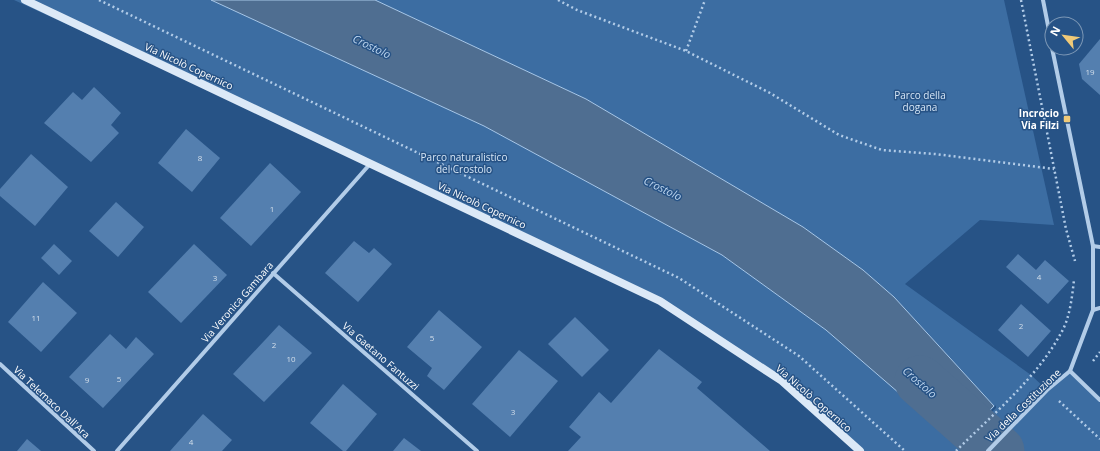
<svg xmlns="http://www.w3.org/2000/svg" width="1100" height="451" viewBox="0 0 1100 451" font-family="'Open Sans',sans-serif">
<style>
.green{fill:#3c6da2}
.water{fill:#4f6e91;stroke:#a7c7e8}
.pier{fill:#275386}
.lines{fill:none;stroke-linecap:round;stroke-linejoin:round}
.river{stroke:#4f6e91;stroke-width:51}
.building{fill:#547faf}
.path{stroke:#b2cce8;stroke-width:2.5;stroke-dasharray:2 3;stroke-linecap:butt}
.street{stroke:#b2cce8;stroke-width:4}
.secondary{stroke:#dce9f7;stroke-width:8}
.poi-dot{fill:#f0ca78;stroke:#275386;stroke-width:1.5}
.labels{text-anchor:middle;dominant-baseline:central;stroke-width:3;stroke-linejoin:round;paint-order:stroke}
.number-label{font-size:8px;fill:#d4dfeb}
.street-label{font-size:10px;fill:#fff;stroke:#275386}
.park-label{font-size:10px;fill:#d6e6f6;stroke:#275386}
.poi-label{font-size:10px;font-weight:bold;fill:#fff;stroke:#275386;text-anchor:end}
.water-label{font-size:11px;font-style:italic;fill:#bed6ef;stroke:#275386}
</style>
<rect width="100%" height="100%" fill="#275386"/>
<path class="green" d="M14 0H211L484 126 722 255 826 330 994 406 894 297 863 270 803 227 586 99 375 0H1004L1054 225 980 220 905 284 1031 375 1047 390 1070 371 1100 400V451H1020L1018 449 1016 451H860L782 381 660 301 371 164Z"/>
<path class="water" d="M211 0H375L586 99 803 227 863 270 894 297 994 406 958 444 826 330 722 255 484 126Z"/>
<path class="pier" d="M996 405V408L959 445H957Z"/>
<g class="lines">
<path class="river" d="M920 381 999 451"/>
</g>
<g class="building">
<path d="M1100 39V95L1082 79 1079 64Z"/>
<path d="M94 87 121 113 111 125 119 133 91 162 44 123 73 92 82 100Z"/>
<path d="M186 129 220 158 192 192 158 163Z"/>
<path d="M31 154 68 187 35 226 0 196V189Z"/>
<path d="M270 163 301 192 251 246 220 218Z"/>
<path d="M116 202 144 227 118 257 89 231Z"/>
<path d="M354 241 369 253 374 248 392 264 358 302 325 273Z"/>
<path d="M54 244 72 261 59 275 41 258Z"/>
<path d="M194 244 227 275 181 323 148 292Z"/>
<path d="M1018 254 1036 270 1045 260 1069 281 1048 304 1006 267Z"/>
<path d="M43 282 77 313 41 352 8 322Z"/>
<path d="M1021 304 1051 331 1028 357 998 330Z"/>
<path d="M439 310 482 347 444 390 427 376 432 368 407 347Z"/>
<path d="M575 317 609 350 582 377 548 344Z"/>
<path d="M279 325 312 353 264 402 233 374Z"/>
<path d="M110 334 126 349 136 337 154 354 103 408 69 377Z"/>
<path d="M659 349 702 382 697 388 770 451H568L581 437 569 427 599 392 611 403Z"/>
<path d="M519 350 558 381 510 437 472 404Z"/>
<path d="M343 384 377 414 346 451H343L310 423Z"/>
<path d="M203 414 232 440 222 451H170Z"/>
<path d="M404 438 421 451H393Z"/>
<path d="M27 439 41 451H17Z"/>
</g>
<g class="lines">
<g class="path">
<path d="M99 0 679 278 799 356 905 451"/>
<path d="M558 0 577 10 686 51 770 93 839 135 882 150 935 154 1054 169"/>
<path d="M1021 0 1066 229 1075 261"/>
<path d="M686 51 705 0"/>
<path d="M1093 361 1100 352"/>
<path d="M1059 401 1100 439"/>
<path d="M956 451C992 415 1037 378 1061 333 1070 318 1072 297 1074 280"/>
</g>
<g class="street">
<path d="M1043 0 1052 46"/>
<path d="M1093 246 1100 247"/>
<path d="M273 273 477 451"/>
<path d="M1093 310 1100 308"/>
<path d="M0 364 94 451"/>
<path d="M1070 371 1100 400"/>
<path d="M117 451 370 164"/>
<path d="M988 451 1047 390 1070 371 1093 310V246L1052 48"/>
</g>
<path class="secondary" d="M25 0 660 301 782 381 860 451"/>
</g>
<rect class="poi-dot" x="1063" y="115" width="8" height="8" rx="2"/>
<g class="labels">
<g class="number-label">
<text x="1090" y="71">19</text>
<text x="200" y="157">8</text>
<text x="272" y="208">1</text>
<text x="1039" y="276">4</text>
<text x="215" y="277">3</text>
<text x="36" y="317">11</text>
<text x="1021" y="325">2</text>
<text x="432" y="337">5</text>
<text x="274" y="344">2</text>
<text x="291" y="358">10</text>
<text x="119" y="378">5</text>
<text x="87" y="379">9</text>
<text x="513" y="411">3</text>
<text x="191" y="441">4</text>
</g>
<g class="street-label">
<text transform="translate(189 66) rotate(25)">Via Nicolò Copernico</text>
<text transform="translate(482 205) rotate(25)">Via Nicolò Copernico</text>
<text transform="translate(237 302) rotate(-49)">Via Veronica Gambara</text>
<text transform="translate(381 356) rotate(41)">Via Gaetano Fantuzzi</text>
<text transform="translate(814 398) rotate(41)">Via Nicolò Copernico</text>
<text transform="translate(52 402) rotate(43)">Via Telemaco Dall'Ara</text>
<text transform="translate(1023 405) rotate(-44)">Via della Costituzione</text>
</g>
<g class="park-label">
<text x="920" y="95">Parco della<tspan x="920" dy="12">dogana</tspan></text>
<text x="464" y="157">Parco naturalistico<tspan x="464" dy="12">del Crostolo</tspan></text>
</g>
<g class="poi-label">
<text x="1059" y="113">Incrocio<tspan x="1059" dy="12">Via Filzi</tspan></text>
</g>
<g class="water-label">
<text transform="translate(372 46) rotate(26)">Crostolo</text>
<text transform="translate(663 188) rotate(26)">Crostolo</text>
<text transform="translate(920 382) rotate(41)">Crostolo</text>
</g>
</g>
<g transform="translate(1064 36) rotate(299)"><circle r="19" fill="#275386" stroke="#7d98b6"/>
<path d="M0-3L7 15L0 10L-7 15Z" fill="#f0ca78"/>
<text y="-6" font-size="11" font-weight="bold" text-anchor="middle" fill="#ffffff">N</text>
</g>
</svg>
